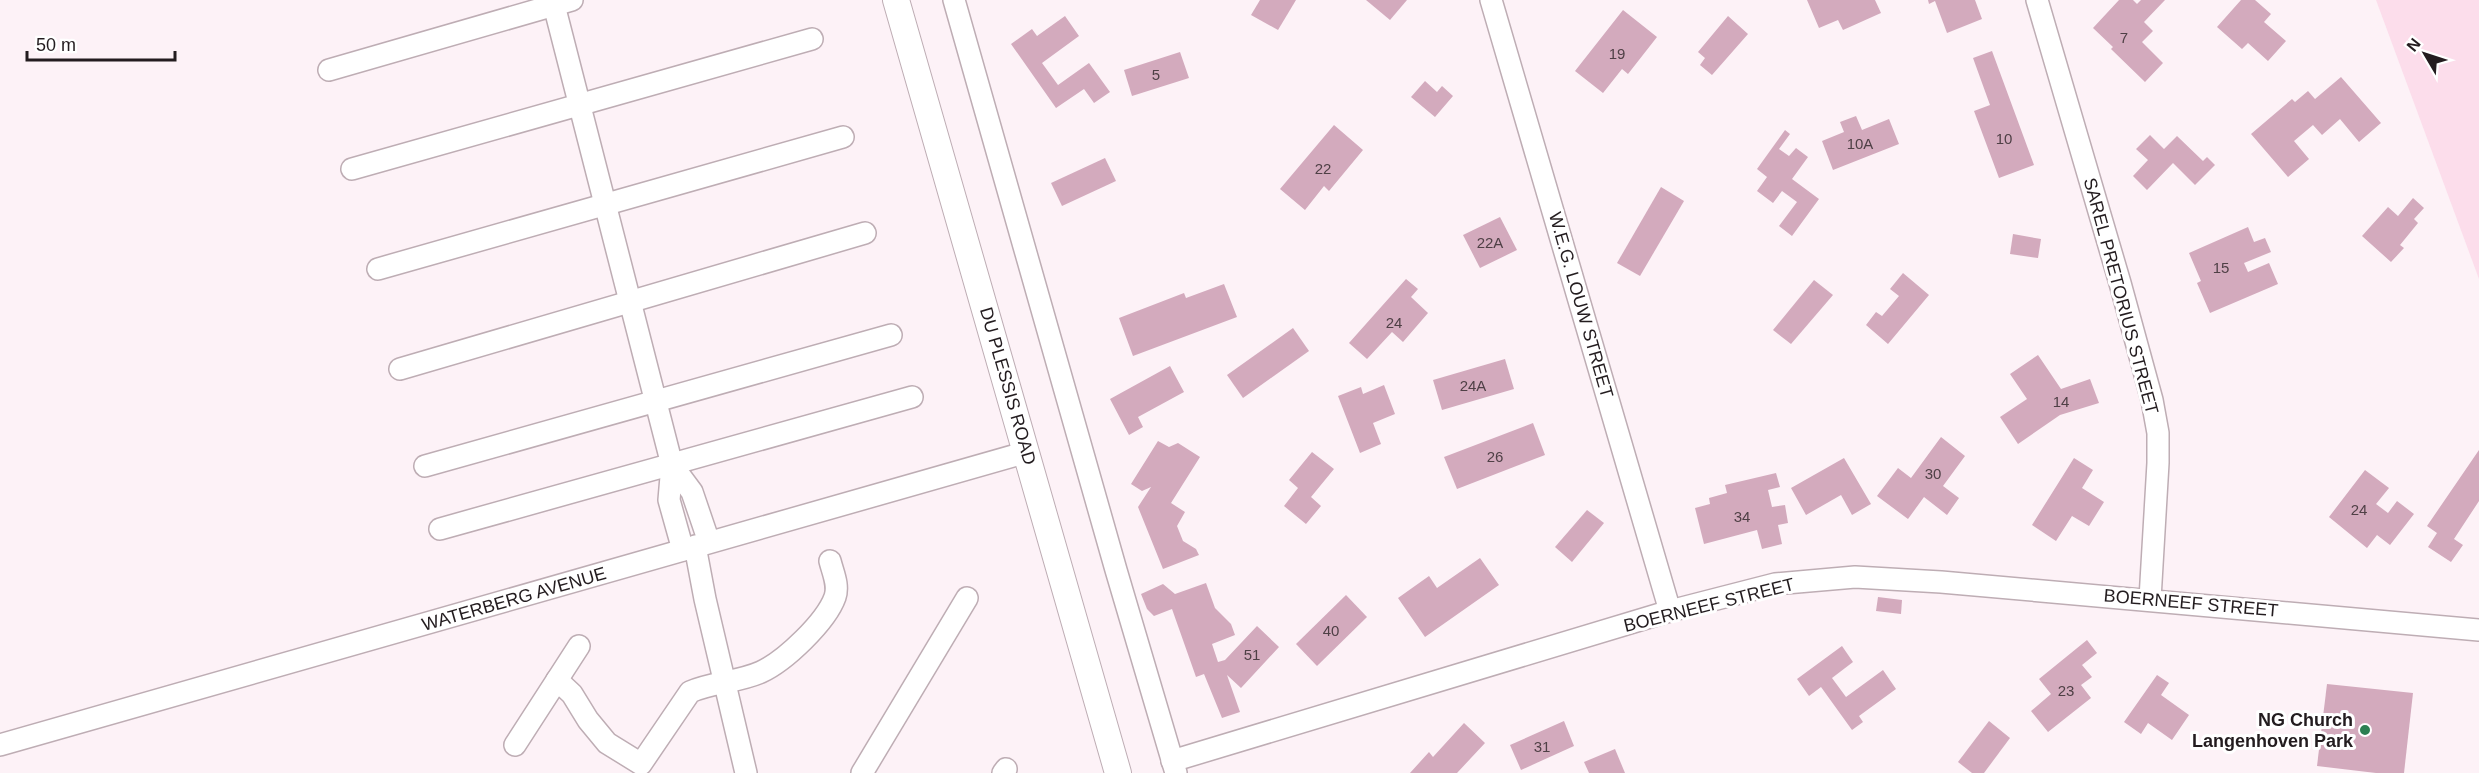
<svg xmlns="http://www.w3.org/2000/svg" width="2479" height="773" viewBox="0 0 2479 773" font-family="Helvetica,sans-serif">
<style>
.green{fill:#fcddeb}
.building{fill:#d3aabd}
.lines{fill:none;stroke-linecap:round;stroke-linejoin:round}
.minor-casing{stroke:#beadb4;stroke-width:24}
.tertiary-casing{stroke:#beadb4;stroke-width:28}
.minor{stroke:#fff;stroke-width:21}
.tertiary{stroke:#fff;stroke-width:26}
.poi-dot{fill:#2b7f52;stroke:#fff;stroke-width:2}
.labels{text-anchor:middle;dominant-baseline:central;stroke-width:6;stroke-linejoin:round;paint-order:stroke}
.number-label{font-size:15px;fill:#4f4046}
.street-label{font-size:18px;fill:#231c1f;stroke:#fff}
.poi-label{font-size:18px;font-weight:bold;fill:#231c1f;stroke:#fff;text-anchor:end}
</style>
<rect width="100%" height="100%" fill="#fdf2f7"/>
<path class="green" d="M2376 0H2479V279Z"/>
<g class="building">
<path d="M1260 0H1296L1278 30 1251 15Z"/>
<path d="M1366 0H1407L1390 20Z"/>
<path d="M1807 0H1875L1881 13 1843 30 1838 20 1819 28Z"/>
<path d="M1928 0H1975L1982 19 1947 33 1935 1 1929 4Z"/>
<path d="M2119 0H2133L2137 4 2141 0H2165L2144 22 2153 31 2142 42 2163 63 2145 82 2111 49 2113 47 2093 28Z"/>
<path d="M2241 0H2255L2271 14 2264 22 2286 41 2268 61 2248 43 2242 49 2217 27Z"/>
<path d="M1623 10 1657 37 1628 74 1622 69 1603 93 1575 71Z"/>
<path d="M1065 16 1079 36 1042 63 1058 85 1089 63 1110 92 1094 103 1084 89 1056 108 1011 44 1032 29 1037 36Z"/>
<path d="M1728 16 1748 34 1712 75 1700 65 1705 58 1698 52Z"/>
<path d="M1992 51 2034 165 1999 178 1974 111 1990 105 1973 58Z"/>
<path d="M1180 52 1189 78 1132 96 1124 70Z"/>
<path d="M2341 77 2381 123 2359 142 2340 119 2322 135 2313 125 2294 141 2309 159 2288 177 2251 134 2292 99 2295 102 2308 91 2315 99Z"/>
<path d="M1425 81 1437 92 1442 86 1453 96 1435 117 1411 97Z"/>
<path d="M1856 116 1862 130 1889 119 1899 144 1833 170 1822 141 1844 132 1840 122Z"/>
<path d="M1334 125 1363 150 1329 191 1324 186 1305 210 1280 189Z"/>
<path d="M1785 130 1790 134 1779 149 1789 156 1796 148 1808 157 1792 179 1819 199 1792 236 1779 226 1797 202 1782 191 1773 203 1757 191 1767 177 1757 169Z"/>
<path d="M2150 135 2164 149 2177 136 2203 161 2207 157 2215 165 2195 185 2173 163 2147 190 2133 176 2148 160 2136 149Z"/>
<path d="M1105 158 1116 181 1062 206 1051 183Z"/>
<path d="M1661 187 1684 201 1640 276 1617 263Z"/>
<path d="M2413 198 2424 208 2414 219 2418 223 2400 245 2404 248 2391 262 2362 236 2388 207 2398 216Z"/>
<path d="M1500 217 1517 250 1480 268 1463 235Z"/>
<path d="M2248 227 2254 242 2265 238 2271 252 2244 263 2248 272 2269 263 2278 284 2210 313 2197 283 2201 281 2189 253Z"/>
<path d="M2013 234 2041 239 2038 258 2010 254Z"/>
<path d="M1903 273 1929 295 1888 344 1866 325 1876 312 1882 316 1899 296 1890 289Z"/>
<path d="M1406 279 1418 289 1411 297 1428 313 1403 342 1392 332 1367 359 1349 343Z"/>
<path d="M1814 280 1833 295 1791 344 1773 330Z"/>
<path d="M1224 284 1237 317 1133 356 1119 318 1184 293 1186 298Z"/>
<path d="M1293 328 1309 351 1243 398 1227 375Z"/>
<path d="M2038 355 2061 389 2090 379 2099 403 2060 415 2018 444 2000 417 2027 399 2010 374Z"/>
<path d="M1505 359 1514 389 1442 410 1433 380Z"/>
<path d="M1170 366 1184 392 1138 417 1143 427 1129 435 1110 399Z"/>
<path d="M1384 385 1395 414 1373 423 1381 444 1360 453 1338 396 1361 387 1363 394Z"/>
<path d="M1533 423 1545 455 1457 489 1444 457Z"/>
<path d="M1941 437 1965 456 1943 486 1959 498 1947 515 1924 497 1908 519 1877 496 1898 468 1911 478Z"/>
<path d="M1158 441 1169 447 1178 443 1200 457 1171 503 1185 512 1177 526 1183 541 1196 549 1199 555 1163 569 1138 507 1151 487 1142 491 1131 484Z"/>
<path d="M2479 450V501L2454 539 2463 545 2451 562 2428 547 2437 533 2427 526Z"/>
<path d="M1312 452 1334 469 1311 497 1321 506 1306 524 1284 506 1298 488 1289 480Z"/>
<path d="M1844 458 1871 504 1852 515 1841 495 1806 515 1791 488Z"/>
<path d="M2074 458 2093 470 2082 488 2104 502 2089 526 2072 516 2056 541 2032 525Z"/>
<path d="M2365 470 2389 488 2376 504 2388 513 2397 501 2414 514 2390 545 2377 535 2367 548 2329 517Z"/>
<path d="M1776 473 1780 487 1768 490 1772 507 1785 505 1788 523 1778 525 1782 544 1762 549 1757 530 1704 544 1695 508 1710 504 1709 498 1727 493 1725 485Z"/>
<path d="M1587 510 1604 523 1572 562 1555 547Z"/>
<path d="M1480 558 1499 585 1425 637 1398 598 1429 576 1437 588Z"/>
<path d="M1206 583 1215 608 1231 624 1235 635 1212 644 1218 662 1225 660 1257 626 1279 647 1241 688 1227 675 1240 712 1222 718 1204 674 1196 677 1172 609 1154 616 1147 609 1141 594 1163 584 1175 594Z"/>
<path d="M1346 595 1367 617 1317 666 1296 644Z"/>
<path d="M1878 597 1902 600 1901 614 1876 611Z"/>
<path d="M2087 640 2097 653 2082 665 2092 677 2081 685 2091 698 2048 732 2031 711 2051 694 2039 679Z"/>
<path d="M1842 646 1853 662 1832 678 1846 697 1883 670 1896 689 1859 716 1863 722 1852 730 1821 687 1809 696 1797 679Z"/>
<path d="M2157 675 2169 683 2161 695 2189 715 2172 740 2148 723 2141 734 2124 722Z"/>
<path d="M2327 684 2413 693 2404 773H2376L2317 766Z"/>
<path d="M1564 721 1574 746 1521 770 1510 745Z"/>
<path d="M1989 721 2010 738 1984 773H1972L1958 762Z"/>
<path d="M1464 723 1485 743 1457 773H1410L1429 752 1433 757Z"/>
<path d="M1615 749 1625 773H1589L1584 762Z"/>
</g>
<g class="lines">
<g class="minor-casing">
<g id="minor">
<path d="M954 0 1116 570 1176 773"/>
<path d="M1491 0 1670 611"/>
<path d="M2037 0 2120 283 2152 400 2158 433V463L2150 599"/>
<path d="M554 5 672 465 669 500 683 550"/>
<path d="M329 70 572 0"/>
<path d="M352 169 812 39"/>
<path d="M378 269 843 137"/>
<path d="M400 369 865 233"/>
<path d="M672 465 692 492 709 542"/>
<path d="M425 466 891 335"/>
<path d="M440 529 912 397"/>
<path d="M695 546 705 599 746 773"/>
<path d="M557 680 572 694 588 720 607 743 641 764 690 692C713 682 739 682 761 672 785 661 826 622 835 597 839 585 833 573 830 561"/>
<path d="M0 745 1027 452"/>
<path d="M515 745 579 646"/>
<path d="M1172 761 1670 611 1775 584 1855 577 1941 582 2479 630"/>
<path d="M862 773 967 598"/>
<path d="M1003 773 1006 769"/>
</g>
</g>
<g class="tertiary-casing">
<path id="tertiary" d="M896 0 1118 773"/>
</g>
<use href="#minor" class="minor"/>
<use href="#tertiary" class="tertiary"/>
</g>
<circle class="poi-dot" cx="2365" cy="730" r="6"/>
<g class="labels">
<g class="number-label">
<text x="2124" y="37">7</text>
<text x="1617" y="53">19</text>
<text x="1156" y="74">5</text>
<text x="2004" y="138">10</text>
<text x="1860" y="143">10A</text>
<text x="1323" y="168">22</text>
<text x="1490" y="242">22A</text>
<text x="2221" y="267">15</text>
<text x="1394" y="322">24</text>
<text x="1473" y="385">24A</text>
<text x="2061" y="401">14</text>
<text x="1495" y="456">26</text>
<text x="1933" y="473">30</text>
<text x="2359" y="509">24</text>
<text x="1742" y="516">34</text>
<text x="1331" y="630">40</text>
<text x="1252" y="654">51</text>
<text x="2066" y="690">23</text>
<text x="1542" y="746">31</text>
</g>
<g class="street-label">
<text transform="translate(2121 296) rotate(75)">SAREL PRETORIUS STREET</text>
<text transform="translate(1581 305) rotate(74)">W.E.G. LOUW STREET</text>
<text transform="translate(1008 386) rotate(74)">DU PLESSIS ROAD</text>
<text transform="translate(514 599) rotate(-16)">WATERBERG AVENUE</text>
<text transform="translate(2191 603) rotate(5)">BOERNEEF STREET</text>
<text transform="translate(1709 605) rotate(-14)">BOERNEEF STREET</text>
</g>
<g class="poi-label">
<text x="2353" y="720">NG Church<tspan x="2353" dy="21">Langenhoven Park</tspan></text>
</g>
</g>
<g transform="translate(2425 54) rotate(309)" stroke="#ffffff" stroke-width="4.5" paint-order="stroke">
<path d="M0-4.5L10 22L0 15L-10 22Z" fill="#231c1f"/>
<text y="-9" font-size="16" font-weight="bold" text-anchor="middle" fill="#231c1f">N</text>
</g>
<path d="M27 51v9h148v-9" fill="none" stroke="#231c1f" stroke-width="3"/>
<text x="36" y="51" font-size="18" fill="#231c1f" stroke="#ffffff" stroke-width="4.5" paint-order="stroke">50 m</text>
</svg>
